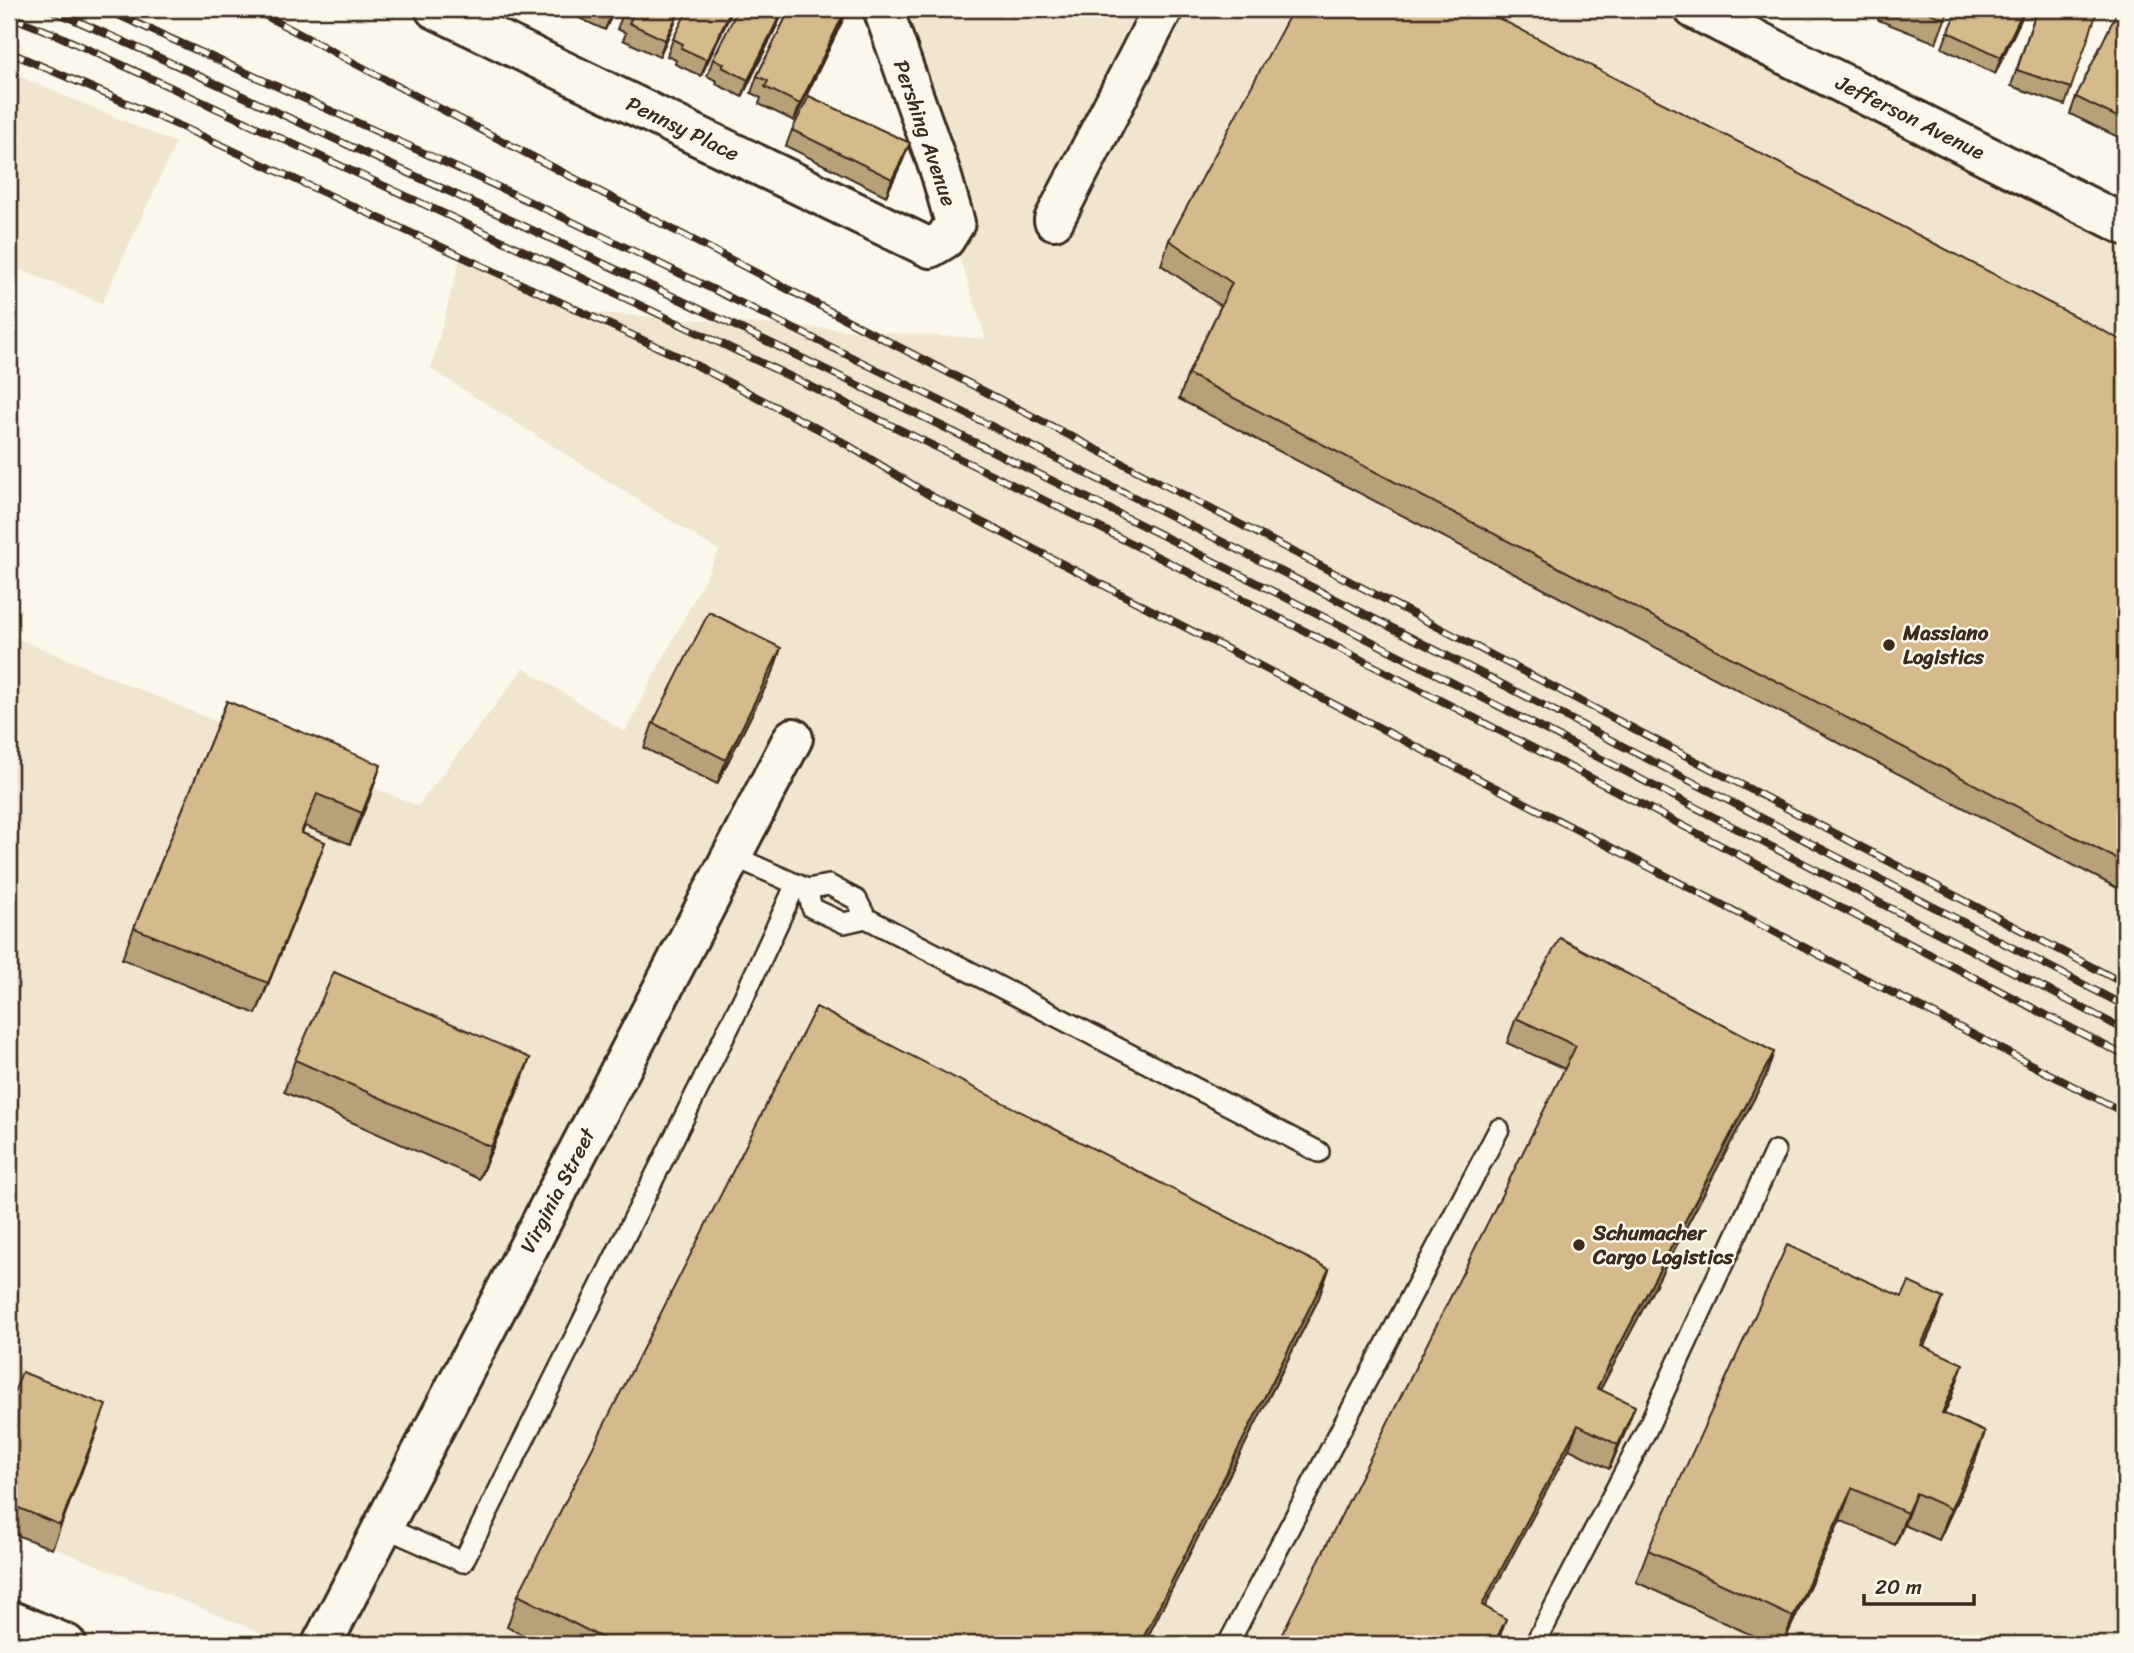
<svg xmlns="http://www.w3.org/2000/svg" width="2134" height="1653" viewBox="0 0 2134 1653" font-family="Sriracha,sans-serif">
<style>
.built{fill:#f0e5cf}
.lines{fill:none;stroke-linecap:round;stroke-linejoin:round}
.lane-casing{stroke:#3b2a1e;stroke-width:24}
.street-casing{stroke:#3b2a1e;stroke-width:44}
.primary-casing{stroke:#3b2a1e;stroke-width:44}
.lane{stroke:#fbf7ec;stroke-width:19}
.street{stroke:#fbf7ec;stroke-width:38}
.primary{stroke:#fbf7ec;stroke-width:38}
.rail-casing{stroke:#3b2a1e;stroke-width:8}
.rail{stroke:#fbf7ec;stroke-width:5;stroke-dasharray:16;stroke-linecap:butt}
.wall{fill:#b7a178;stroke:#3b2a1e;stroke-width:2}
.shaded-wall{fill:#958361;stroke:#3b2a1e;stroke-width:2}
.building{fill:#d5bb8b;stroke:#3b2a1e;stroke-width:2}
.poi-dot{fill:#3b2a1e;stroke:#fbf7ec;stroke-width:2.5}
.labels{text-anchor:middle;dominant-baseline:central;stroke-width:5;stroke-linejoin:round;paint-order:stroke}
.street-label{font-size:21px;fill:#3b2a1e;stroke:#fbf7ec}
.poi-label{font-size:21px;font-weight:bold;fill:#3b2a1e;stroke:#fbf7ec;text-anchor:start}
</style>
<rect width="100%" height="100%" fill="#fbf7ec"/>
<filter id="ink" filterUnits="userSpaceOnUse"><feTurbulence type="fractalNoise" baseFrequency=".0143" numOctaves="2"/><feDisplacementMap in="SourceGraphic" scale="14" xChannelSelector="R" yChannelSelector="G"/><feConvolveMatrix kernelMatrix="1 2 1 2 8 2 1 2 1" color-interpolation-filters="sRGB"/></filter>
<g filter="url(#ink)">
<g class="built">
<path d="M879 9H1708L2125 224V1644H288L9 1529V635L418 806 524 668 625 732 719 551 431 369 461 255 594 313 986 339Z"/>
<path d="M9 72 176 143 102 303 9 265Z"/>
</g>
<g class="lines">
<g class="lane-casing">
<g id="lane">
<path d="M733 856 807 889 829 885 857 900 866 918 1319 1152"/>
<path d="M807 889 812 908 844 923 866 918"/>
<path d="M384 1527 463 1562 744 997 796 884"/>
<path d="M1228 1644 1499 1129"/>
<path d="M1535 1644 1647 1429 1775 1151"/>
</g>
</g>
<g class="street-casing">
<g id="street">
<path id="s1" d="M435 9 930 248 945 239 955 223 941 174 883 9"/>
<path id="s2" d="M1694 9 2125 225"/>
<path d="M1054 220 1163 9"/>
<path id="s3" d="M322 1644 793 738"/>
</g>
</g>
<g class="primary-casing">
<path id="primary" d="M9 1620 66 1644"/>
</g>
<use href="#lane" class="lane"/>
<use href="#street" class="street"/>
<use href="#primary" class="primary"/>
<g class="rail-casing">
<g id="rail">
<path d="M49 9C163 57 275 112 387 163 977 432 1551 732 2125 1030"/>
<path d="M105 9C270 84 436 156 600 235 1114 481 1620 744 2125 1006"/>
<path d="M253 9 416 96 2125 984"/>
<path d="M9 16 57 35C341 166 626 296 907 433 1317 632 1721 846 2125 1056"/>
<path d="M9 52 182 127 688 361 841 441 931 496 2125 1113"/>
</g>
</g>
<use href="#rail" class="rail"/>
</g>
<g class="wall">
<path d="M571 9H615L605 30 570 14Z"/>
<path d="M625 9H681L659 57 623 40 626 33 617 29Z"/>
<path d="M733 9 701 76 675 64 676 60 667 56 673 39Z"/>
<path d="M785 9 742 97 716 84 717 81 707 76 713 59Z"/>
<path d="M790 9H847L843 20 794 121 759 104 761 98 751 93 757 76Z"/>
<path d="M1882 9H1949L1936 43 1878 20Z"/>
<path d="M2026 9 1995 74 1942 48 1948 32Z"/>
<path d="M2037 9 2071 88 2065 105 2011 86Z"/>
<path d="M2125 14V133L2122 139 2070 114 2076 97Z"/>
<path d="M792 130 903 160 886 196 786 146Z"/>
<path d="M1169 240 2125 342V892L1179 399 1188 374 1221 306 1161 265Z"/>
<path d="M773 672 717 784 644 748 653 723Z"/>
<path d="M227 701 370 797 350 844 305 826 302 833 325 842 313 874 256 1014 122 959 134 928Z"/>
<path d="M1516 1018 1766 1076 1600 1390 1626 1430 1609 1469 1569 1449 1565 1069 1507 1043Z"/>
<path d="M530 1058 518 1090 479 1179 284 1092 295 1060Z"/>
<path d="M1329 1269 1318 1300 1144 1644H540L507 1627 518 1595Z"/>
<path d="M1902 1297 1943 1298 1931 1330 1924 1346 1952 1396 1944 1414 1985 1432 1974 1464 1939 1540 1904 1525 1895 1545 1840 1520 1783 1644H1771L1636 1582 1648 1550Z"/>
<path d="M9 1399 98 1429 52 1549 9 1532Z"/>
</g>
<g class="shaded-wall">
<path d="M613 9H615L605 30 611 14Z"/>
<path d="M680 9H681L659 57 665 40Z"/>
<path d="M731 9H733L701 76 707 60Z"/>
<path d="M783 9H785L742 97 748 80Z"/>
<path d="M846 9 843 20 794 121 800 104Z"/>
<path d="M2024 9H2026L1995 74 2001 57Z"/>
<path d="M910 143 903 160 886 196 892 179Z"/>
<path d="M781 648 773 672 717 784 726 760Z"/>
<path d="M381 765 370 797 350 844 362 813Z"/>
<path d="M325 842 313 874 256 1014 268 983Z"/>
<path d="M1774 1052 1766 1076 1588 1413 1597 1388Z"/>
<path d="M530 1058 518 1090 479 1179 491 1147Z"/>
<path d="M1329 1269 1318 1300 1144 1644H1140Z"/>
<path d="M1943 1298 1931 1330 1909 1377 1921 1345Z"/>
<path d="M1963 1364 1952 1396 1930 1444 1942 1413Z"/>
<path d="M1635 1406 1626 1430 1609 1469 1618 1445Z"/>
<path d="M1578 1425 1569 1449 1473 1629 1482 1605Z"/>
<path d="M1985 1432 1974 1464 1939 1540 1951 1509Z"/>
<path d="M1852 1488 1840 1520 1783 1644 1793 1617Z"/>
<path d="M1916 1493 1904 1525 1895 1545 1907 1513Z"/>
<path d="M1506 1619 1497 1644H1494Z"/>
</g>
<g class="building">
<path d="M601 9H613L611 14Z"/>
<path d="M625 9H680L665 40 629 23 632 17 623 13Z"/>
<path d="M688 9H731L707 60 681 48 683 44 673 39Z"/>
<path d="M738 9H783L748 80 722 67 724 64 713 59Z"/>
<path d="M790 9H846L800 104 765 87 768 81 757 76Z"/>
<path d="M1293 9H1481L2125 342V863L1188 374 1232 283 1169 240Z"/>
<path d="M1920 9H1949L1945 19Z"/>
<path d="M1959 9H2024L2001 57 1948 32Z"/>
<path d="M2037 9H2098L2071 88 2017 70Z"/>
<path d="M2118 10 2125 14V121L2076 97Z"/>
<path d="M809 96 910 143 892 179 792 130Z"/>
<path d="M709 612 781 648 726 760 653 723Z"/>
<path d="M227 701 381 765 362 813 317 794 301 833 325 842 268 983 134 928Z"/>
<path d="M1560 938 1774 1052 1597 1388 1635 1406 1618 1445 1578 1425 1482 1605 1506 1619 1494 1644H1277L1576 1046 1516 1018Z"/>
<path d="M334 972 530 1058 491 1147 295 1060Z"/>
<path d="M816 1007 1329 1269 1140 1644H614L518 1595Z"/>
<path d="M1787 1245 1902 1297 1909 1282 1943 1298 1921 1345 1963 1364 1942 1413 1985 1432 1951 1509 1916 1493 1907 1513 1852 1488 1793 1617 1648 1550Z"/>
<path d="M22 1372 106 1405 60 1525 9 1504V1399L11 1400Z"/>
</g>
</g>
<g class="poi-dot">
<circle cx="1889" cy="645" r="7"/>
<circle cx="1579" cy="1245" r="7"/>
</g>
<g class="labels">
<g class="street-label">
<text stroke="none"><textPath href="#s2" startOffset="242">Jefferson Avenue</textPath></text>
<text stroke="none"><textPath href="#s1" startOffset="275">Pennsy Place</textPath></text>
<text transform="translate(925 133) rotate(71)">Pershing Avenue</text>
<text stroke="none"><textPath href="#s3" startOffset="511">Virginia Street</textPath></text>
</g>
<g class="poi-label">
<text x="1903" y="633">Massiano<tspan x="1903" dy="24">Logistics</tspan></text>
<text x="1593" y="1233">Schumacher<tspan x="1593" dy="24">Cargo Logistics</tspan></text>
</g>
</g>
<rect width="2134" height="1653" fill="none" stroke="#fbf7ec" stroke-width="35"/>
<rect x="18" y="18" width="2099" height="1618" fill="none" stroke="#3b2a1e" stroke-width="2.5" filter="url(#ink)"/>
<path d="M1864 1594v10h110v-10" fill="none" stroke="#3b2a1e" stroke-width="3.5"/>
<text x="1875" y="1594" font-size="21" fill="#3b2a1e" stroke="#fbf7ec" stroke-width="5" paint-order="stroke">20 m</text>
</svg>
